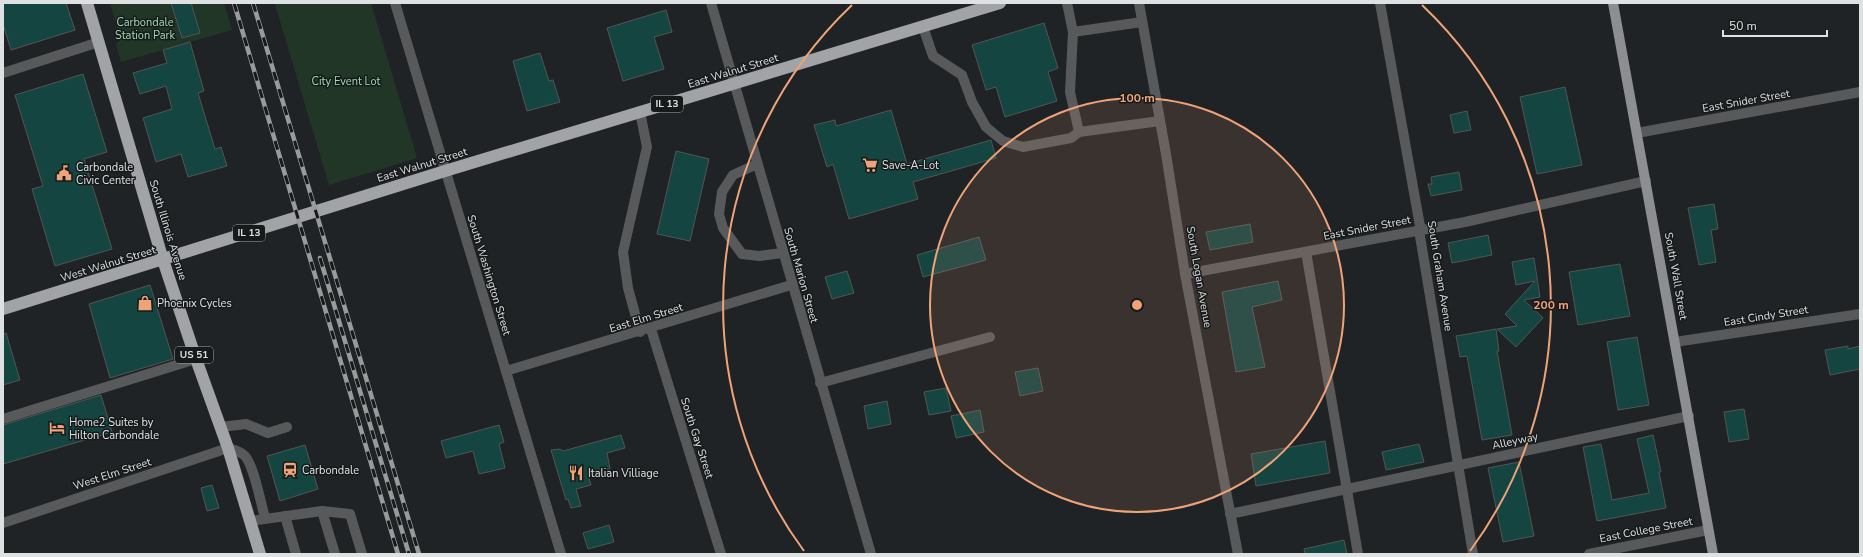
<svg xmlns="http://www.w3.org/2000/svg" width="1863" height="557" viewBox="0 0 1863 557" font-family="'Nunito Sans',sans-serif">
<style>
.green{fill:#213627}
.building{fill:#154541;stroke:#515555}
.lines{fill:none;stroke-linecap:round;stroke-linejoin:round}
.minor{stroke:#57595a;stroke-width:10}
.major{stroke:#8c8e91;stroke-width:10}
.highway{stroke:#a1a3a7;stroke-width:12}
.rail-casing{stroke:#989b9c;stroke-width:4.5}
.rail{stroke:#161a1b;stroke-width:3;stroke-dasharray:9;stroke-linecap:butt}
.ring{fill:none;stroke:#efa378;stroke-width:2}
.labels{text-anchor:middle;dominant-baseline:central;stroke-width:3;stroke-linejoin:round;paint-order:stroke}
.shield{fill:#161a1b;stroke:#a2a5a6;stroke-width:1}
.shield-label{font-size:10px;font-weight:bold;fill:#dee1e2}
.park-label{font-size:11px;fill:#a1d9b0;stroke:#161a1b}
.street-label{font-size:11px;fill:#dee1e2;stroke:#161a1b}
.poi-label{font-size:11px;fill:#dee1e2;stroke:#161a1b;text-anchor:start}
.centre{fill:#efa378;stroke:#161a1b;stroke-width:2}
.ring-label{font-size:12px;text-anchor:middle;font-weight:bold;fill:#efa378;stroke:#161a1b;stroke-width:3;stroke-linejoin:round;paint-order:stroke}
</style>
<rect width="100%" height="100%" fill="#202325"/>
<g class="green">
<path d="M110 3H224L232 30 121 62 116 44 121 40Z"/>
<path d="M279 3H371L417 158 329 185 275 4Z"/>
</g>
<g class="building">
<path d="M3 3H66L75 30 11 50 3 24Z"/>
<path d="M171 3H191L200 33 182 38Z"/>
<path d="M666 10 672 32 654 37 664 69 623 81 607 28Z"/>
<path d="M1044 23 1058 68 1048 72 1057 101 1005 117 996 87 986 90 972 45Z"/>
<path d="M190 42 204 91 198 93 215 149 221 147 227 166 188 177 181 154 156 162 143 118 172 109 166 86 140 94 133 73 167 63 163 50Z"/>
<path d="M540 53 549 81 553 80 560 102 527 111 513 61Z"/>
<path d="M83 74 107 152 84 159 112 249 55 266 32 189 43 186 15 95Z"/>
<path d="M1565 87 1582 165 1537 174 1520 97Z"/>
<path d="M891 110 907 164 991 140 996 158 913 182 918 199 849 219 833 164 827 167 814 125 835 120 836 126Z"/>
<path d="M1467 111 1471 130 1454 133 1450 115Z"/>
<path d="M676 151 709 159 690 241 657 234Z"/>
<path d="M1459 172 1462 190 1431 196 1428 184H1432L1431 177Z"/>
<path d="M1714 204 1718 229 1711 230 1716 262 1699 265 1688 208Z"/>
<path d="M1250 224 1253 242 1210 250 1206 232Z"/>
<path d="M1488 235 1492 255 1452 263 1448 243Z"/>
<path d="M979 237 986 260 923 277 917 255Z"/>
<path d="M1534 258 1540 297 1524 300 1543 318 1516 347 1497 329 1517 326 1505 314 1535 281 1516 285 1512 262Z"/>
<path d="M1620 264 1630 316 1578 325 1569 272Z"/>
<path d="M847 271 854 293 832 299 825 277Z"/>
<path d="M1278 281 1282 300 1252 307 1265 367 1236 372 1222 292Z"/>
<path d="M150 285 173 359 110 378 89 304Z"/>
<path d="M1496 329 1499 351H1497L1512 435 1482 440 1467 356 1460 357 1456 336Z"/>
<path d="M6 333 20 380 3 385V334Z"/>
<path d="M1637 337 1649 405 1618 410 1607 342Z"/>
<path d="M1848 346V349L1860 346V369L1830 375 1825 350Z"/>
<path d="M1038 368 1043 391 1020 396 1015 372Z"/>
<path d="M946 388 951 411 929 415 924 392Z"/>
<path d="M101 395 112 432 3 464V425Z"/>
<path d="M887 401 891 424 868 429 864 406Z"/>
<path d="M1744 409 1749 439 1729 442 1724 412Z"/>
<path d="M980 410 984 432 956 438 951 416Z"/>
<path d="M499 425 504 442 499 444 505 468 479 474 473 451 446 458 441 441Z"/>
<path d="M621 435 625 448 607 453 610 469 588 475 591 485 576 489 581 506 571 508 568 499 566 500 551 450 560 449 563 451Z"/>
<path d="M1653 435 1661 472H1659L1666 508 1597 521 1583 447 1601 444 1612 500 1649 493 1637 439Z"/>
<path d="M1325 441 1330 473 1256 486 1251 454Z"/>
<path d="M1419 444 1424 462 1386 470 1382 452Z"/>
<path d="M305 445 318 489 280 501 267 456Z"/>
<path d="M1519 462 1534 536 1503 542 1488 468Z"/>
<path d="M212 485 219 508 207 511 201 488Z"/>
<path d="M609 525 614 542 588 549 583 533Z"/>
<path d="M1344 540 1347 554H1305L1304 549Z"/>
</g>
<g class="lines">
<g class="minor">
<path d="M395 3 561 554"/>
<path d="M711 3 871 554"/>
<path d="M1139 3 1166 154 1185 274 1238 554"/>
<path d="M1380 3 1420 226 1419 230 1473 554"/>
<path d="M923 27 933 56 962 75 972 102 986 127 1003 141 1023 147 1071 138 1079 132 1070 92 1073 32 1067 3"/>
<path d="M1073 32 1142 22"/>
<path d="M3 73 99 42"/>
<path d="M640 112 647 147 623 252 628 288 640 332"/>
<path d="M1079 132 1160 121"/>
<path d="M1637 133 1860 92"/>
<path d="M757 164 733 175 722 192 719 214 723 228 742 254 759 256 782 253"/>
<path d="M1306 252 1358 554"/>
<path d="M1185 274 1465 222 1646 181"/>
<path d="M651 329 721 554"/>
<path d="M1675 342 1860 314"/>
<path d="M506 371 791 285"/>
<path d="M820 383 990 337"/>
<path d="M3 419 196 359"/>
<path d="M221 427 246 424 268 433 287 427"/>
<path d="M322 511 335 554"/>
<path d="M1230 514 1689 416"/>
<path d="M285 516 296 554"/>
<path d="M250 521 322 511 350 514 362 554"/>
<path d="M3 523 228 448C235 450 240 451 245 456 254 466 261 504 265 518"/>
<path d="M1589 554 1708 530"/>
</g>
<path class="major" d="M1613 3 1713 554"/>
<g class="highway">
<path d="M87 3 163 260 196 359 228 448 260 554"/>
<path d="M3 309 445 171 1000 3"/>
</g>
<g class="rail-casing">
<g id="rail">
<path d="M234 3 398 554"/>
<path d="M253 3 419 554"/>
<path d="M320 258 409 554"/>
</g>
</g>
<use href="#rail" class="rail"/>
</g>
<circle cx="1137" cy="305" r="207" fill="#efa378" fill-opacity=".12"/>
<g class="ring">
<circle cx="1137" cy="305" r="207"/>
<path d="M804 551A414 414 0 0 1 852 5M1422 5A414 414 0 0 1 1470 551"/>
</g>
<defs>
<g id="supermarket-bare" transform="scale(1.2)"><path d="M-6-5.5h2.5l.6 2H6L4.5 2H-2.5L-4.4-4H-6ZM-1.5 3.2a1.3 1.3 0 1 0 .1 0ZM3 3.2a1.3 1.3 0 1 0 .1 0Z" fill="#efa378" stroke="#161a1b" stroke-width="2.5" paint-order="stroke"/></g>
<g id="civic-bare" transform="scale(1.2)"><path d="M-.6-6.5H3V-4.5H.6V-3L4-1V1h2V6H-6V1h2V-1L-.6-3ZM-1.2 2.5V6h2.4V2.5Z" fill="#efa378" stroke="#161a1b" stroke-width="2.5" paint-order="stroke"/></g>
<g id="shop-bare" transform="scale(1.2)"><path d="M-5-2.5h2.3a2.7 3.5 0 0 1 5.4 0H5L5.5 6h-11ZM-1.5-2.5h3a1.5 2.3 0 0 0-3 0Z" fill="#efa378" stroke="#161a1b" stroke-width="2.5" paint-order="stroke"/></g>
<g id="hotel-bare" transform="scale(1.2)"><path d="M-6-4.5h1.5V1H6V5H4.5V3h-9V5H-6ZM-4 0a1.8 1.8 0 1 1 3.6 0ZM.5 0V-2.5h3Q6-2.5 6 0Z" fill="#efa378" stroke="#161a1b" stroke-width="2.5" paint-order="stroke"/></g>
<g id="station-bare" transform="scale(1.2)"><path d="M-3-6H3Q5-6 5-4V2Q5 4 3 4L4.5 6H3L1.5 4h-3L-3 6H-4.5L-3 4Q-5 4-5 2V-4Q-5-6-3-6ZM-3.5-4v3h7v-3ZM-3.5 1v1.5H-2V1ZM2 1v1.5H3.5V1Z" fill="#efa378" stroke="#161a1b" stroke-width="2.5" paint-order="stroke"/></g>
<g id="restaurant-bare" transform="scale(1.2)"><path d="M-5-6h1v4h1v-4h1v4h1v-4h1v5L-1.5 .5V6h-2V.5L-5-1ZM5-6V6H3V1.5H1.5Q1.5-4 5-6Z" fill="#efa378" stroke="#161a1b" stroke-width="2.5" paint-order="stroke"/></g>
</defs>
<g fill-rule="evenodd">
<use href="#supermarket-bare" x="870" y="165"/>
<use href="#civic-bare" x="64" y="173"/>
<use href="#shop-bare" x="145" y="303"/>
<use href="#hotel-bare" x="57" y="428"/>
<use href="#station-bare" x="290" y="470"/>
<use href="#restaurant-bare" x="576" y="473"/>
</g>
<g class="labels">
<g class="shield">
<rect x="651" y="96" width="32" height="16" rx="3"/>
<rect x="233" y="225" width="32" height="16" rx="3"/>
<rect x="175" y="347" width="38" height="16" rx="3"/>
</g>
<g class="shield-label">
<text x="667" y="104">IL 13</text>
<text x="249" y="233">IL 13</text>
<text x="194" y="355">US 51</text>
</g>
<g class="park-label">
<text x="145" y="22">Carbondale<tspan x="145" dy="13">Station Park</tspan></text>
<text x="346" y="81">City Event Lot</text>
</g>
<g class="street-label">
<text transform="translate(733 71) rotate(-17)">East Walnut Street</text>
<text transform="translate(1746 101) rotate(-10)">East Snider Street</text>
<text transform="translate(422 165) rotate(-17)">East Walnut Street</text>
<text transform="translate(1367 228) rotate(-11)">East Snider Street</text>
<text transform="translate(168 230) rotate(73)">South Illinois Avenue</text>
<text transform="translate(108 264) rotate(-17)">West Walnut Street</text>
<text transform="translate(489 275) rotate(73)">South Washington Street</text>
<text transform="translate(801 275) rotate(74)">South Marion Street</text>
<text transform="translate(1440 276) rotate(81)">South Graham Avenue</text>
<text transform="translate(1676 276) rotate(80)">South Wall Street</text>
<text transform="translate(1199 277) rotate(80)">South Logan Avenue</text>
<text transform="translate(1766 316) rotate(-9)">East Cindy Street</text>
<text transform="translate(646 318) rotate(-17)">East Elm Street</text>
<text transform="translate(697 438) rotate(72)">South Gay Street</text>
<text transform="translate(1515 441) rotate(-12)">Alleyway</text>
<text transform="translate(112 474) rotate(-18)">West Elm Street</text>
<text transform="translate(1646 530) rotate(-11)">East College Street</text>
</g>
<g class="poi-label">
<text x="882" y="165">Save-A-Lot</text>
<text x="76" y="167">Carbondale<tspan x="76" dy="13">Civic Center</tspan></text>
<text x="157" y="303">Phoenix Cycles</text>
<text x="69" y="422">Home2 Suites by<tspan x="69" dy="13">Hilton Carbondale</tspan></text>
<text x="302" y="470">Carbondale</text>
<text x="588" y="473">Italian Villiage</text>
</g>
</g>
<circle cx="1137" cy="305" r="6" class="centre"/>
<g class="ring-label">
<text x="1137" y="102">100 m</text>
<text x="1551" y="309">200 m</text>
</g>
<rect width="1863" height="557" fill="none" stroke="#dee1e2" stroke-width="8"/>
<path d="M1723 30v6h104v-6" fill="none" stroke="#dee1e2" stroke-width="2"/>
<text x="1729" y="30" font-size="12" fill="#dee1e2" stroke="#161a1b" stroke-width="3" paint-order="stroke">50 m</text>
</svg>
